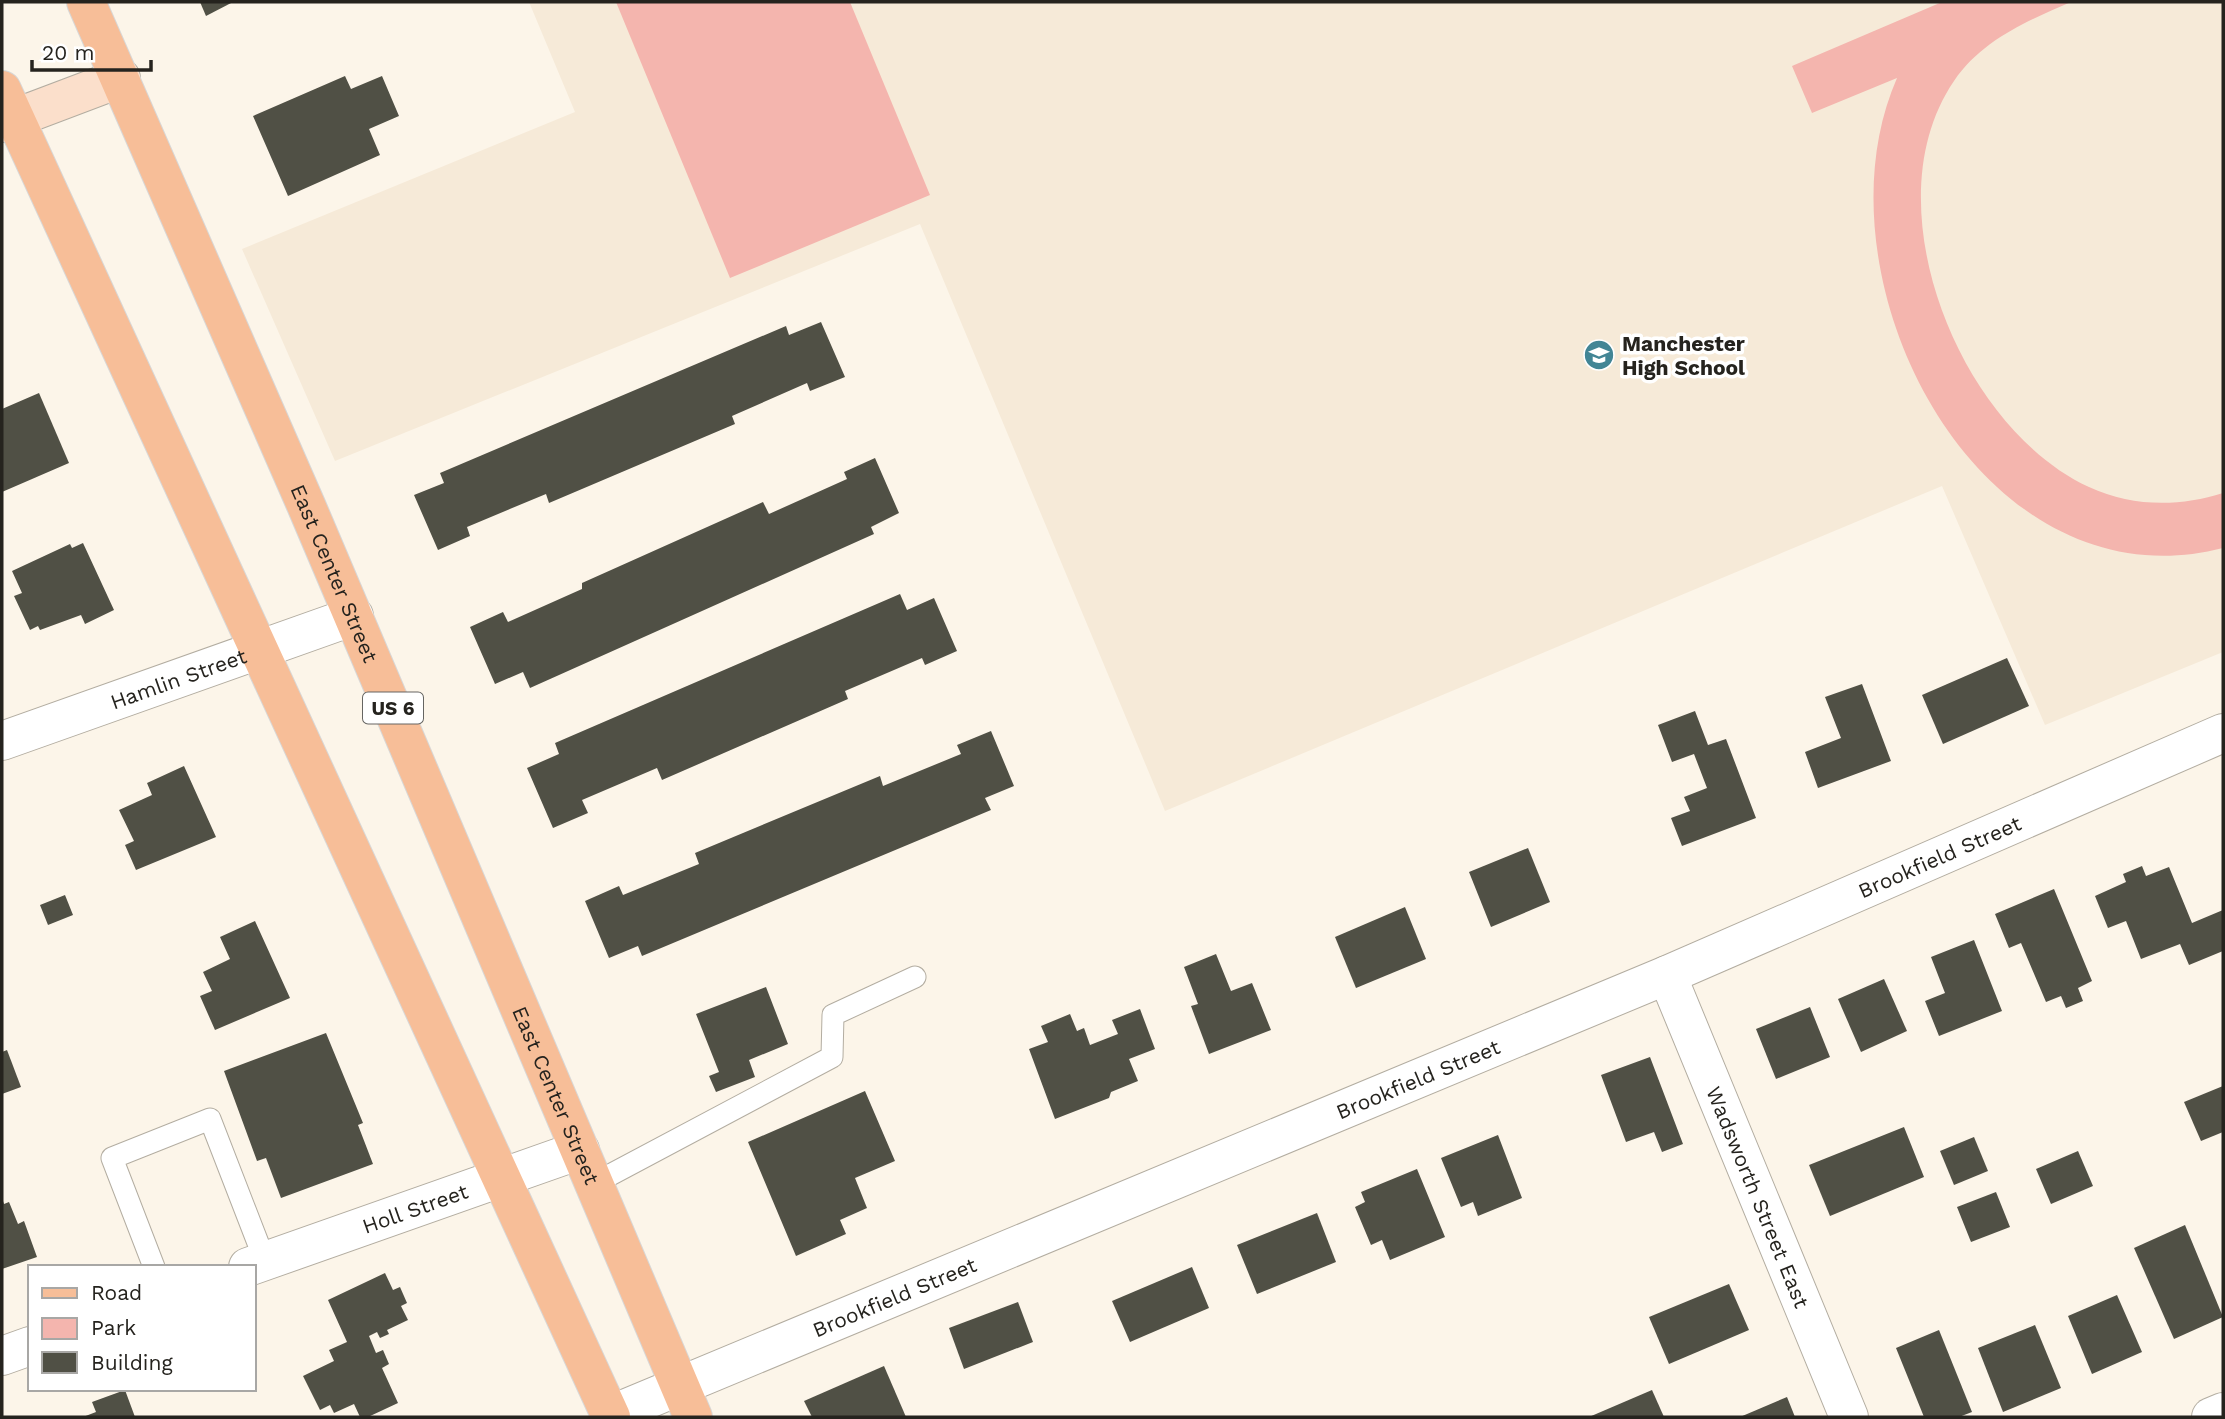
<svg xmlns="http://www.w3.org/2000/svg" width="2225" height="1419" viewBox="0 0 2225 1419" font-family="'Work Sans',sans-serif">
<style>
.built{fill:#f6ead8}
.green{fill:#f4b5ae}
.building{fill:#505045}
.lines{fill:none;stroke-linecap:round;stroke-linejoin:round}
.lane-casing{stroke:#b3ada1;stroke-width:23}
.street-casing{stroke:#b3ada1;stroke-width:40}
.secondary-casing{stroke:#b3ada1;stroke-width:40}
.primary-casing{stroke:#d8d7d6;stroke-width:40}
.lane{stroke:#fff;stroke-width:21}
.street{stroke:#fff;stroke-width:38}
.secondary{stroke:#fbdfcb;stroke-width:38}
.primary{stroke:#f7be98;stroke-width:38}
.labels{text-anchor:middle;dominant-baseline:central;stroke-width:7;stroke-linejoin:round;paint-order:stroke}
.shield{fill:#fff;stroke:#666562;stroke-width:2}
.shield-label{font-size:19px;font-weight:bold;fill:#25231e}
.poi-label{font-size:21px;font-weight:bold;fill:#25231e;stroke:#fff;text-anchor:start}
.street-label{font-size:21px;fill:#25231e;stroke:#fff}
</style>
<rect width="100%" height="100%" fill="#fcf5e9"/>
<path class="built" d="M529 2H2223V652L2045 725 1942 486 1165 811 920 224 335 461 242 249 575 112Z"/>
<g class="green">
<path d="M616 2H850L930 195 730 278Z"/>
<path d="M1942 2H2071C2027 21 1982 40 1954 81 1869 205 1960 428 2089 487 2132 507 2179 507 2223 493V548C1979 611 1809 278 1897 78L1812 113 1792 66Z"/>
</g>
<g class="building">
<path d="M200 2H233L206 16Z"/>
<path d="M345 76 351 89 382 76 399 116 369 129 380 155 288 196 253 116Z"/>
<path d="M821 322 845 377 810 391 807 383 732 416 735 424 549 503 546 494 467 527 470 536 438 550 414 495 444 483 440 473 786 326 789 335Z"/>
<path d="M39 393 69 463 2 492V409Z"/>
<path d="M875 458 899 513 871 527 874 534 530 688 523 672 495 684 470 627 503 612 508 622 582 589V583L763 502 769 514 847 479 844 472Z"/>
<path d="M83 543 114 610 85 624 81 615 40 630 38 626 30 630 14 596 22 593 12 571 70 544 72 548Z"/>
<path d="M900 594 907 610 934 598 957 651 925 665 922 658 845 691 848 699 662 780 657 768 582 800 588 813 553 828 527 768 559 754 555 743Z"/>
<path d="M2007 658 2029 706 1943 744 1922 695Z"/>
<path d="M1862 684 1891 761 1818 788 1805 752 1841 738 1825 697Z"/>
<path d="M1695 711 1708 745 1726 739 1756 818 1682 846 1671 818 1690 811 1684 797 1707 788 1694 754 1672 762 1658 725Z"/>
<path d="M991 731 1014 786 985 798 991 810 642 956 638 946 609 958 585 901 619 886 623 895 699 864 695 853 880 776 883 786 961 754 957 745Z"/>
<path d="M184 766 216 837 136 870 125 845 134 841 119 810 152 795 147 783Z"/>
<path d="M1528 848 1550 902 1491 927 1469 872Z"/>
<path d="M2142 866 2146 876 2169 867 2192 923 2223 910V951L2189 965 2180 944 2141 959 2126 921 2108 928 2095 896 2126 882 2123 874Z"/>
<path d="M2054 889 2092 981 2078 988 2083 1001 2066 1008 2061 996 2046 1002 2021 943 2009 948 1995 914Z"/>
<path d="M65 895 73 915 48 925 40 905Z"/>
<path d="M1405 907 1426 959 1356 988 1335 937Z"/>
<path d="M255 921 290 998 215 1030 200 996 212 991 203 972 230 959 220 937Z"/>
<path d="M1974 940 2002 1011 1939 1036 1925 1001 1945 993 1931 957Z"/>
<path d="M1216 954 1231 991 1252 983 1271 1030 1209 1054 1191 1006 1198 1004 1184 967Z"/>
<path d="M1884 979 1907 1031 1861 1052 1838 999Z"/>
<path d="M766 987 788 1044 749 1060 755 1077 716 1092 709 1076 719 1072 696 1014Z"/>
<path d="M1810 1007 1830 1057 1776 1079 1756 1029Z"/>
<path d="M1140 1009 1155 1049 1129 1059 1138 1081 1111 1092 1109 1098 1055 1119 1029 1049 1048 1042 1041 1026 1070 1014 1077 1031 1084 1028 1090 1045 1118 1034 1112 1020Z"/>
<path d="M326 1033 363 1123 358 1125 373 1164 281 1198 266 1158 257 1161 224 1071Z"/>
<path d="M7 1050 21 1087 2 1094V1052Z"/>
<path d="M1650 1057 1683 1144 1662 1152 1654 1132 1626 1142 1601 1075Z"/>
<path d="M2223 1086V1132L2201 1141 2184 1102Z"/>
<path d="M865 1091 895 1161 855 1178 867 1208 840 1220 846 1234 796 1256 748 1142Z"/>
<path d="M1904 1127 1924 1177 1830 1216 1809 1165Z"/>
<path d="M1498 1135 1522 1198 1478 1216 1473 1202 1461 1207 1441 1158Z"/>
<path d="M1974 1137 1988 1171 1954 1185 1940 1151Z"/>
<path d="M2078 1151 2093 1186 2051 1204 2036 1169Z"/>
<path d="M1417 1169 1445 1237 1390 1260 1382 1240 1371 1245 1355 1207 1365 1202 1361 1192Z"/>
<path d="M1996 1192 2010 1227 1971 1242 1957 1207Z"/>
<path d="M2 1198 4 1204 9 1202 18 1224 24 1221 37 1257 2 1269Z"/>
<path d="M1317 1213 1336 1262 1257 1294 1237 1245Z"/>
<path d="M2185 1225 2223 1317 2174 1339 2134 1248Z"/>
<path d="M1192 1267 1209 1308 1130 1342 1112 1301Z"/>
<path d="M385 1273 393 1290 400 1287 407 1303 401 1306 408 1320 387 1330 389 1334 380 1338 377 1332 369 1336 376 1353 383 1350 389 1364 382 1368 398 1403 368 1417H360L354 1404 334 1413 330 1405 320 1410 303 1376 334 1361 329 1350 347 1342 328 1300Z"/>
<path d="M1729 1284 1749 1330 1669 1364 1649 1317Z"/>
<path d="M2117 1295 2142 1352 2092 1374 2068 1316Z"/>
<path d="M1018 1302 1033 1342 964 1369 949 1328Z"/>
<path d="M2035 1325 2061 1388 2003 1412 1978 1348Z"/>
<path d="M1939 1330 1972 1412 1959 1417H1924L1896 1348Z"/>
<path d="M884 1366 906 1417H812L804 1401Z"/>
<path d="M125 1390 135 1417H83L96 1412 92 1402Z"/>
<path d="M1652 1390 1664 1417H1589Z"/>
<path d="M1787 1397 1795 1417H1740Z"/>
</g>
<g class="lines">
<g class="lane-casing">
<g id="lane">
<path d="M595 1183 832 1057 833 1015 915 977"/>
<path d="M154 1267 112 1158 210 1119 265 1261"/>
</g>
</g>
<g class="street-casing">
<g id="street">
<path id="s1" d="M2 741 354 616"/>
<path id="s2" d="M1667 975 1849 1417"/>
<path id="s3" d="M248 1267 580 1150"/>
<path d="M2 1356 30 1346"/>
<path id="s4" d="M610 1415 1667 975 2223 733"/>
<path d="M2211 1417 2223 1412"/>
</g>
</g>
<g class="secondary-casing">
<path id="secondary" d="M2 123 121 78"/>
</g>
<g class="primary-casing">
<g id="primary">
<path id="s5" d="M86 2 306 505 693 1417"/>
<path d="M2 90 611 1417"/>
</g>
</g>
<use href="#lane" class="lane"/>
<use href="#street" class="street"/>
<use href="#secondary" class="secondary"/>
<use href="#primary" class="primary"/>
</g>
<defs>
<g id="school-disc" transform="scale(1.575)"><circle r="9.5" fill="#428595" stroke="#fff"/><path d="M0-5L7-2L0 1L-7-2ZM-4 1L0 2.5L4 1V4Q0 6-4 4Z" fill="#fff"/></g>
</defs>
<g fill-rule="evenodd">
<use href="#school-disc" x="1599" y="355"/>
</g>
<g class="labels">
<rect class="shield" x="363" y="692.5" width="60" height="31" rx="5"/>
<g class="shield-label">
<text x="393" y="708">US 6</text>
</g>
<g class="poi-label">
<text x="1622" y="343">Manchester<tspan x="1622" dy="24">High School</tspan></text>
</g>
<g class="street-label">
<text stroke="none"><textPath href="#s5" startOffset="623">East Center Street</textPath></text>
<text stroke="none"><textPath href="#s1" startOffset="187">Hamlin Street</textPath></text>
<text stroke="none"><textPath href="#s4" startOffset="1442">Brookfield Street</textPath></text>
<text stroke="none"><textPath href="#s4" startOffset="875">Brookfield Street</textPath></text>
<text stroke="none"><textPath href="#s5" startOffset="1190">East Center Street</textPath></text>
<text stroke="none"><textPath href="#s2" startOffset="240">Wadsworth Street East</textPath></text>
<text stroke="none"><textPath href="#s3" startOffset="177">Holl Street</textPath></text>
<text stroke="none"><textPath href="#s4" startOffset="308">Brookfield Street</textPath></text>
</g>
</g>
<rect width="2225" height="1419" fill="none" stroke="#25231e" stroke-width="7"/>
<rect x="28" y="1265" width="228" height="126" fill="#ffffff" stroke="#a8a7a5" stroke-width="2"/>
<rect x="42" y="1288" width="35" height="10" fill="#f7be98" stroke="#a8a7a5" stroke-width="2"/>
<text x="91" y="1300" font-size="21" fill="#25231e">Road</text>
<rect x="42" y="1318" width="35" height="21" fill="#f4b5ae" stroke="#a8a7a5" stroke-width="2"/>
<text x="91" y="1335" font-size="21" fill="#25231e">Park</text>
<rect x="42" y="1352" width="35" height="21" fill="#505045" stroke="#a8a7a5" stroke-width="2"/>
<text x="91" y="1370" font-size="21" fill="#25231e">Building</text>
<path d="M32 60v10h119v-10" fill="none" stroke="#25231e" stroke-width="3.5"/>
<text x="42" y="60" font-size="21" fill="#25231e" stroke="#ffffff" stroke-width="5" paint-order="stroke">20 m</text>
</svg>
